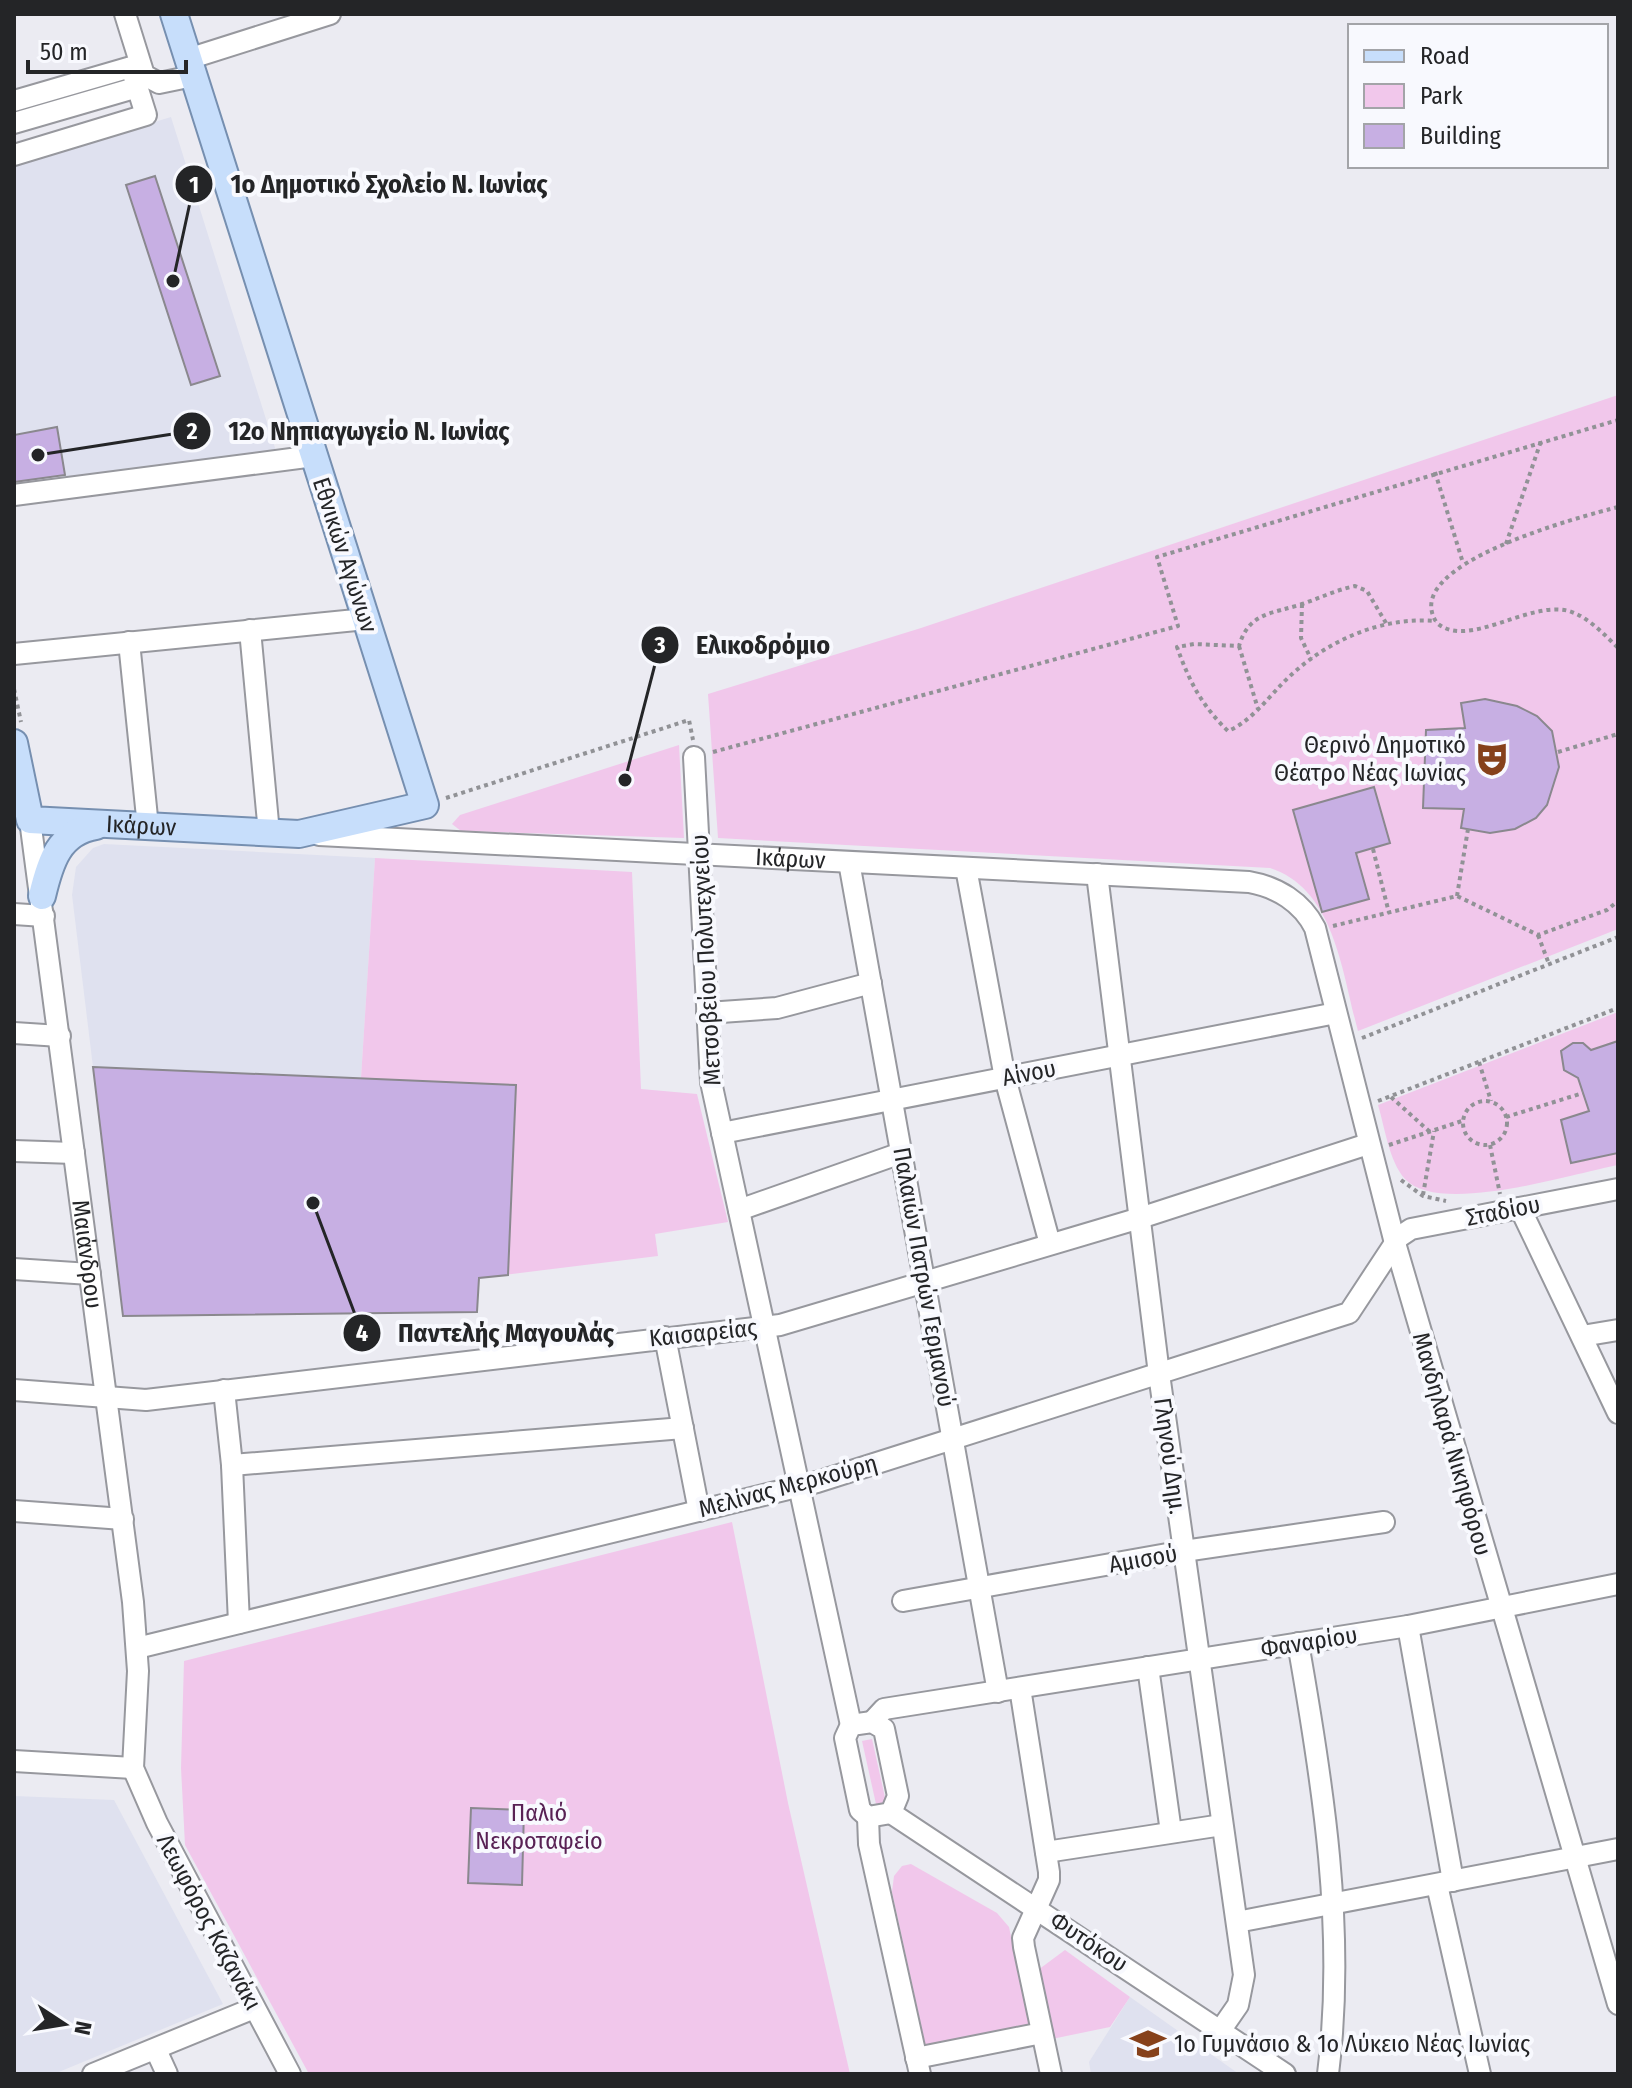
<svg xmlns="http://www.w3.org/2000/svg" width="1632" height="2088" viewBox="0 0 1632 2088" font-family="'Fira Sans Condensed',sans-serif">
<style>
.built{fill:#dfe1ef}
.green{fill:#f1c7eb}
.building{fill:#c7afe3;stroke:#8a888e;stroke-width:2}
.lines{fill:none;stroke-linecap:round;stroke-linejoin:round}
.minor-casing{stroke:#97989e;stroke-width:24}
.major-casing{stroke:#768fb0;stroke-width:30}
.path{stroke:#919296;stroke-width:4;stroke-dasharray:4 4;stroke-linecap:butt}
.minor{stroke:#fff;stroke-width:20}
.major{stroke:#c7defb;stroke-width:26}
.labels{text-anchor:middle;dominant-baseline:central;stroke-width:8;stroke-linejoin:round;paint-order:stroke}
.street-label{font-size:24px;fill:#242527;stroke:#f8f9fe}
.poi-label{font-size:24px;fill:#242527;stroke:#f8f9fe;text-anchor:end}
.park-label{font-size:24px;fill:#582154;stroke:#f8f9fe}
.leader{fill:none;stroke:#242527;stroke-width:3}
.callout-dot{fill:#242527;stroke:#f8f9fe;stroke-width:3}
.mark-label{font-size:24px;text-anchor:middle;font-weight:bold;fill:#fff}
.callout-label{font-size:26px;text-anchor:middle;font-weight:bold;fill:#242527;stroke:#f8f9fe;stroke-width:8;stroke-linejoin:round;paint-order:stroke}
</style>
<rect width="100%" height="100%" fill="#ebebf2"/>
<g class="built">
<path d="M171 117 276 451 14 485V165Z"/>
<path d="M104 844 375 858 361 1078 93 1067 72 895 76 867 93 848Z"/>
<path d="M14 1796 114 1800 223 2004 54 2074H14Z"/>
<path d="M1130 1997 1239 2074H1091L1089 2062Z"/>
</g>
<g class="green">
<path d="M1618 395V929L1358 1031C1342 973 1335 889 1270 868L718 838 708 694 921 628Z"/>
<path d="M679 745 684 838 461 831 452 824 460 815Z"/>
<path d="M375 858 632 872 641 1089 697 1094 728 1222 655 1234 658 1256 479 1278 477 1312 123 1316 93 1067 361 1078Z"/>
<path d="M1618 1012V1165C1571 1174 1439 1216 1405 1179 1389 1161 1385 1128 1378 1105Z"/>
<path d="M732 1522 788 1803 850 2074H309L185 1845 181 1768 184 1661Z"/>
<path d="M872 1739 886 1802 876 1804 862 1741Z"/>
<path d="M911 1864 997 1913 1009 1927 1030 2027 926 2048 892 1892 894 1876 902 1866Z"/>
<path d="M1065 1950 1130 1997 1110 2027 1047 2040 1034 1973Z"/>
</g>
<g class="building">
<path d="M155 176 220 376 191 385 126 185Z"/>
<path d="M57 427 65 475 14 482V435Z"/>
<path d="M1485 699 1517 706 1537 716 1552 731 1559 767 1547 805 1536 818 1515 829 1490 833 1461 828 1464 809 1423 808 1426 730 1465 728 1461 703Z"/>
<path d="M1374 787 1390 843 1356 853 1369 899 1322 912 1293 810Z"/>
<path d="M1618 1041V1153L1571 1163 1561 1120 1589 1111 1578 1078 1564 1070 1561 1051 1573 1043H1583L1591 1050Z"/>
<path d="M93 1067 516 1085 508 1275 479 1278 477 1312 123 1316Z"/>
<path d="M471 1808 524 1810 522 1885 468 1883Z"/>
</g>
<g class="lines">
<g class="minor-casing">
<g id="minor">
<path d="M125 14 144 75 159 83 193 76"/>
<path d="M188 59 330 14"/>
<path d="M14 101 131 67 146 115 14 155"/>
<path d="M14 123 138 87"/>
<path d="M14 495 314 456"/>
<path d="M250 630 269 833"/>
<path d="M129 642 148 827"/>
<path d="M14 654 366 619"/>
<path d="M694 757 711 1082 851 1725"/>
<path id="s1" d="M30 820 133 1602 138 1671 133 1768 157 1823 290 2074"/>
<path id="s2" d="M319 835 1249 882C1277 887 1302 902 1315 928L1395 1243 1618 2004"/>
<path d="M849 862 998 1692"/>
<path d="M966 868 1005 1078 1050 1244"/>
<path d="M1097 874 1159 1374 1244 1975 1238 2005 1220 2031"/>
<path d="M14 914 44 916"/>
<path d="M707 1013 777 1008 871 983"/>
<path d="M14 1033 60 1036"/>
<path d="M722 1133 1336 1013"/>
<path d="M14 1151 74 1153"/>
<path d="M1520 1208 1618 1413"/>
<path d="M739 1210 901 1153"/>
<path d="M14 1269 90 1274"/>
<path d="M1582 1336 1618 1330"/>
<path d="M665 1337 699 1511"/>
<path d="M14 1390 146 1400 780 1325 1140 1218 1368 1144"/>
<path d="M224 1390 232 1465 239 1623"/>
<path d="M232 1465 683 1428"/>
<path d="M14 1511 123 1519"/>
<path d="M903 1601 1184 1551 1384 1522"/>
<path d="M1408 1626 1453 1881"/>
<path d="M1298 1643C1323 1784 1346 1931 1328 2074"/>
<path d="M137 1648 817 1482 1349 1313 1399 1237 1411 1229 1618 1189"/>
<path d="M1148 1667 1171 1832"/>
<path d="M1020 1688 1049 1872V1880L1023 1938 1024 1947 1051 2074"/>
<path d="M872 1722 884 1709 1408 1626 1618 1584"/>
<path d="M872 1722 884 1729 898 1796 891 1813 868 1817 860 1810 845 1738 851 1725Z"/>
<path d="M14 1761 133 1768"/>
<path d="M891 1813 1285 2074"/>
<path d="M868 1817 869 1844 920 2074"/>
<path d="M1046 1852 1222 1825"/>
<path d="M1437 1885 1480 2074"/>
<path d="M1237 1922 1618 1849"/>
<path d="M156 2050 167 2074"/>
<path d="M916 2058 1042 2033"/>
<path d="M93 2074 254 2008"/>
</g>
</g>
<g class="major-casing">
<g id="major">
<path id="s3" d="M14 743 30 820 299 834 425 805 174 14"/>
<path d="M42 896C50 862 59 832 96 826"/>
</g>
</g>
<g class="path">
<path d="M1435 472 1463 563"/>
<path d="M1618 507C1584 516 1396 564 1437 623 1468 650 1529 600 1569 611 1588 617 1604 634 1618 648"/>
<path d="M1506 544 1541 441"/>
<path d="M1302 604 1301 638 1311 659"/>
<path d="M1386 623 1367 591 1355 586C1336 590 1320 598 1302 604 1272 614 1249 612 1239 646L1194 644 1177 647C1189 681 1202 706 1228 731 1248 723 1265 702 1279 687 1319 644 1378 616 1436 621"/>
<path d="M1239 646 1258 709"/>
<path d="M14 689 21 722"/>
<path d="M713 752 1178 626 1157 557 1618 420"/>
<path d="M1558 752 1618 734"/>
<path d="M446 798 689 720 693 740"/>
<path d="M1373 849 1389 913"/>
<path d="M1457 896 1468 829"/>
<path d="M1333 926 1457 896 1538 935 1607 910 1618 901"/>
<path d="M1538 935 1549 964"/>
<path d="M1362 1038 1618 937"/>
<path d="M1479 1062 1491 1101"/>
<path d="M1391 1097 1430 1132"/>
<circle cx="1485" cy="1123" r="22"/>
<path d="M1378 1101 1618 1008"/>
<path d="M1506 1117 1583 1093"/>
<path d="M1389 1145 1462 1121"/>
<path d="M1490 1145 1500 1194"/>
<path d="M1401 1180 1423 1196 1446 1201"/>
<path d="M1423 1195 1434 1131"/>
</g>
<use href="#minor" class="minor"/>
<use href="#major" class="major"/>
</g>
<defs>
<g id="theatre-bare" transform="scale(2.76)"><path d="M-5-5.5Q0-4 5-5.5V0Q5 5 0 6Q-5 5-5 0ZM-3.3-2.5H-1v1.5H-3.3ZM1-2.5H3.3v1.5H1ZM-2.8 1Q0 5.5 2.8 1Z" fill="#86411b" stroke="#f8f9fe" stroke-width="2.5" paint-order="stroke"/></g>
<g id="school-bare" transform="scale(2.76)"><path d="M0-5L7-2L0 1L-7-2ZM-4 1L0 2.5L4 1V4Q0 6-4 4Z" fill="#86411b" stroke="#f8f9fe" stroke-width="2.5" paint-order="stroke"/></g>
</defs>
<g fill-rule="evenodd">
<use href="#theatre-bare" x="1492" y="759"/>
<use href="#school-bare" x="1148" y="2044"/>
</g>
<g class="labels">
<g class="street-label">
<text transform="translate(345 555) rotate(72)">Εθνικών Αγώνων</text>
<text stroke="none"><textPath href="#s3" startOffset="190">Ικάρων</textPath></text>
<text stroke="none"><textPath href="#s2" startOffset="472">Ικάρων</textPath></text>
<text transform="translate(706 960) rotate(-93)">Μετσοβείου Πολυτεχνείου</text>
<text transform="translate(1029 1073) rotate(-11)">Αίνου</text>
<text transform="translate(1503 1211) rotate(-11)">Σταδίου</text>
<text stroke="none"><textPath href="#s1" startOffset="438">Μαιάνδρου</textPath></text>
<text transform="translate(924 1277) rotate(80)">Παλαιών Πατρών Γερμανού</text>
<text transform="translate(703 1333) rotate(-6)">Καισαρείας</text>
<text transform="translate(1452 1444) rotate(74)">Μανδηλαρά Νικηφόρου</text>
<text transform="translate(1170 1456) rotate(82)">Γληνού Δημ.</text>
<text transform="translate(788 1486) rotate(-15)">Μελίνας Μερκούρη</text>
<text transform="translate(1143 1559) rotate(-10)">Αμισού</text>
<text transform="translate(1309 1642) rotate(-9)">Φαναρίου</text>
<text transform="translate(209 1922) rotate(62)">Λεωφόρος Καζανάκι</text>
<text transform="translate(1089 1942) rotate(34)">Φυτόκου</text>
</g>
<g class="poi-label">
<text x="1466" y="745">Θερινό Δημοτικό<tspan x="1466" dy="28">Θέατρο Νέας Ιωνίας</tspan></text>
<text x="1174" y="2044" text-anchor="start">1ο Γυμνάσιο &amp; 1ο Λύκειο Νέας Ιωνίας</text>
</g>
<g class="park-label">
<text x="539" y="1813">Παλιό<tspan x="539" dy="28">Νεκροταφείο</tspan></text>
</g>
</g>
<path class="leader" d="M173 281L194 184M38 455L192 431M625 780L660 645M313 1203L362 1333"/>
<g class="callout-dot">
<circle cx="173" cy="281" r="8"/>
<circle cx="38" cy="455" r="8"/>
<circle cx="625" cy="780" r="8"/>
<circle cx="313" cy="1203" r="8"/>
<circle cx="194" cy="184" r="20"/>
<circle cx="192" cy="431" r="20"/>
<circle cx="660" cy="645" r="20"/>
<circle cx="362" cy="1333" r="20"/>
</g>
<g class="mark-label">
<text x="194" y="193">1</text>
<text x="192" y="439">2</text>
<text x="660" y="653">3</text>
<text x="362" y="1341">4</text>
</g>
<g class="callout-label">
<text x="389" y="193">1ο Δημοτικό Σχολείο Ν. Ιωνίας</text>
<text x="369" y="440">12ο Νηπιαγωγείο Ν. Ιωνίας</text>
<text x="763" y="654">Ελικοδρόμιο</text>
<text x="506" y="1342">Παντελής Μαγουλάς</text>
</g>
<rect width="1632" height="2088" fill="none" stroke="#242527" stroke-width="32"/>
<rect x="1348" y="24" width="260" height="144" fill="#f8f9fe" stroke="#a3a4a8" stroke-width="2"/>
<rect x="1364" y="50" width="40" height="12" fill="#c7defb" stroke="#a3a4a8" stroke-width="2"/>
<text x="1420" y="64" font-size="24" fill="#242527">Road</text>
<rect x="1364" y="84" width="40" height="24" fill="#f1c7eb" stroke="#a3a4a8" stroke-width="2"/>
<text x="1420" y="104" font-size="24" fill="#242527">Park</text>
<rect x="1364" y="124" width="40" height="24" fill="#c7afe3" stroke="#a3a4a8" stroke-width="2"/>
<text x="1420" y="144" font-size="24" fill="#242527">Building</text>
<g transform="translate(64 2024) rotate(102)" stroke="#f8f9fe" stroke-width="6" paint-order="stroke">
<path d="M0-6L14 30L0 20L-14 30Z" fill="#242527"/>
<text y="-12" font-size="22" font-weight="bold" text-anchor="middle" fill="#242527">N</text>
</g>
<path d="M28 60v12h158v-12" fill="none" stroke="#242527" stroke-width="4"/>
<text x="40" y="60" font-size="24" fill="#242527" stroke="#f8f9fe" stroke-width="6" paint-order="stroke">50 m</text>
</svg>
